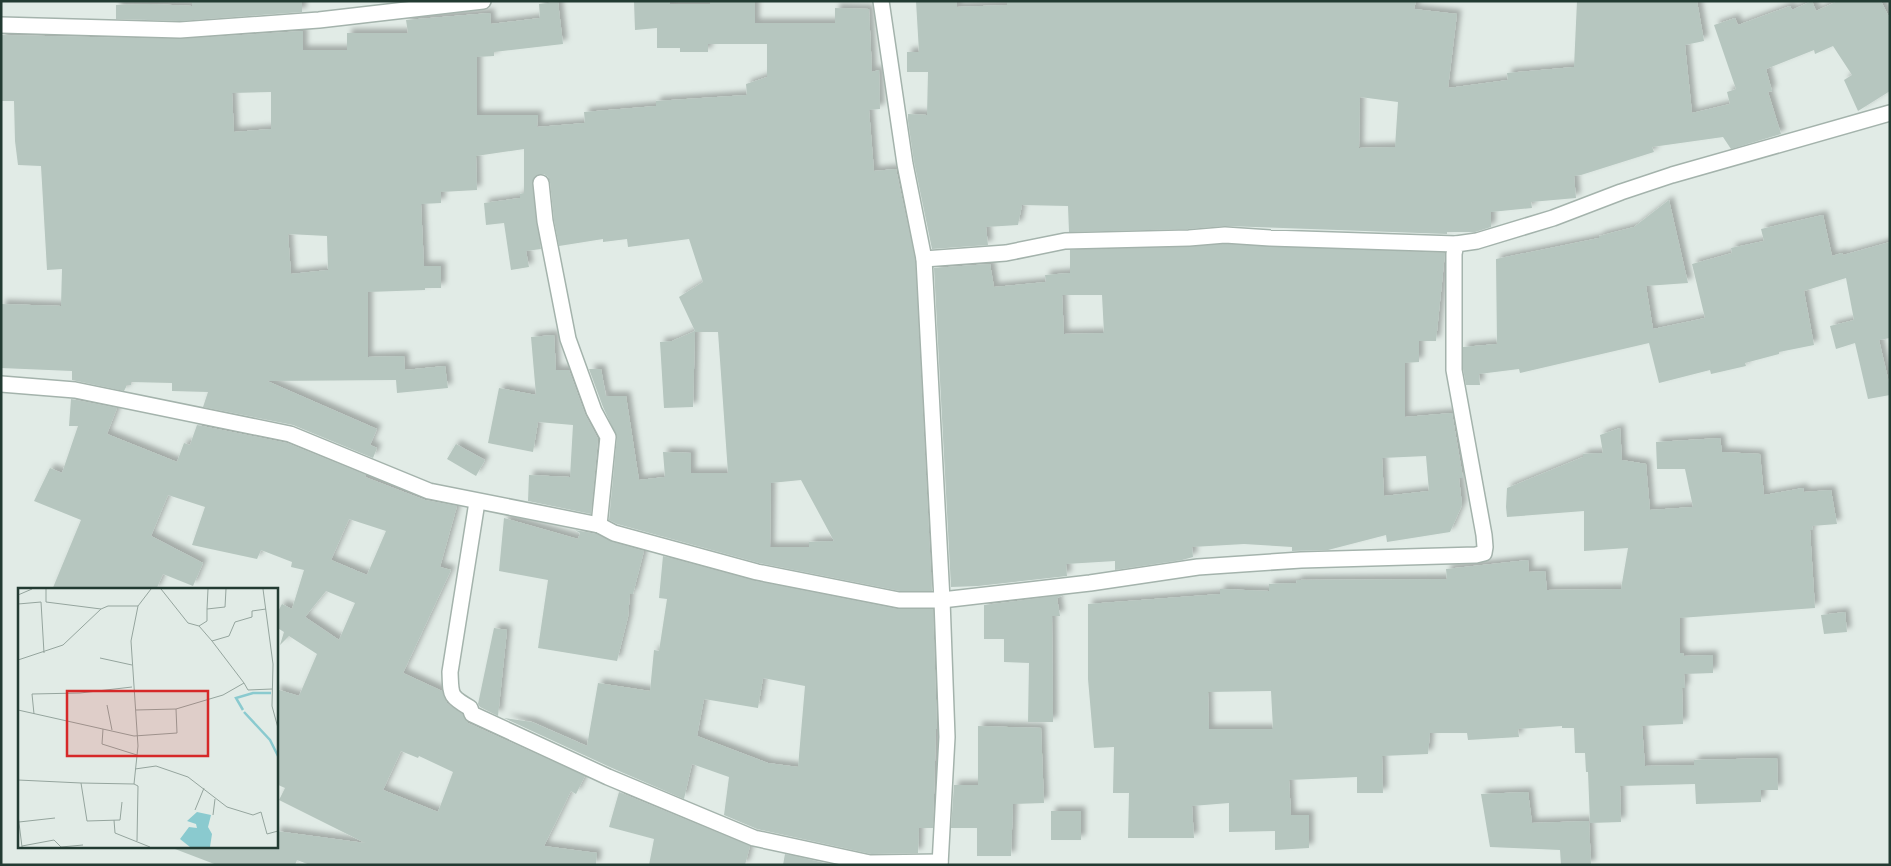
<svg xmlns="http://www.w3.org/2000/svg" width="1891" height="866" viewBox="0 0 1891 866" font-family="Jost,sans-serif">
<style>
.building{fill:#b6c6bf;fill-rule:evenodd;filter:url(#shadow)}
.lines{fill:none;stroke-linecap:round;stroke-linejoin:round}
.minor-casing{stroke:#a4b3ac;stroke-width:18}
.minor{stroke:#fff;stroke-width:15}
.inset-river{fill:none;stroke:#8acacf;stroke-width:2.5}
.inset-road{fill:none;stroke:#95a59e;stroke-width:1}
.view{fill:#d62828;fill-opacity:0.15;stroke:#d62828;stroke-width:2.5}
.inset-edge{fill:none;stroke:#223b32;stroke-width:2.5}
</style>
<defs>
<filter id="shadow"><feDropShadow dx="4.5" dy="-4.5" stdDeviation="2.5" flood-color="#0004"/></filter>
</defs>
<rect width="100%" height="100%" fill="#e1ebe6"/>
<g class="building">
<path d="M192 1H302V12L180 21 116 19V5L151 4 192 6Z"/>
<path d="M634 1H670V4H710V1H755V23H835V8L869 9 872 72 879 70 880 109 869 110 874 171 896 169 915 260 932 591H900L759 563 617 524 609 520 617 437 603 407 589 369H601L606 396H626L639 480 665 477 663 452 691 453V473H728L718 332H695L693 407 664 408 660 342 672 341 695 331 679 297 703 282 689 239 628 247 627 239 603 242V239L559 246 554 220 550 182 548 177 544 174 535 176 532 183 536 222 541 249 526 251 529 267 511 270 504 223 486 225 484 203 520 198V194L524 193V149L476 156 477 190 441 192V203L421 204 424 266H441V288H425V290L368 292V357L404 356 405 370 445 366 448 388 397 393 396 380 267 381 377 429 370 445 377 448 373 458 293 425 203 407 208 392 172 391V383L131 382V385H127L124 391 72 380V371L1 368V304L61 306 62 269 47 270 41 166 18 165 15 141 14 101H1V35L180 39 303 31V50H347V33H408L406 20 490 13 491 24 540 18 539 4 558 2 563 44 494 52V56L477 57V115H538L537 127 585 123 584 112 656 106V101L747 95 746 84 767 77V44H708V52H680V48H657V28L635 30ZM271 92V129L234 132 232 93ZM288 234 327 236 328 270 291 274ZM801 480 834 541 809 542V547H770L771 483Z"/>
<path d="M916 1H957V7L1007 5V1H1416L1414 9 1457 14 1448 88 1508 80 1507 73 1574 67 1577 1H1697L1704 41 1685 45 1692 113 1730 104 1727 92 1736 89 1714 25 1735 18 1738 25 1790 6 1792 10 1812 1 1816 11 1838 1H1881L1890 19V91L1858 111 1844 80 1852 75 1833 46 1815 54 1814 50 1766 69 1772 91 1768 92 1781 134 1731 149 1723 137 1652 147 1654 152 1581 175 1574 176 1576 198 1531 202 1532 208 1491 212V227L1475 232H1447V234L1225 226 1188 229 1069 232 1068 206 1022 205 1018 225 986 227 988 245 932 249 914 162 908 121V114L927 115 928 72H907V52H919ZM1360 97 1398 102 1395 147 1359 148Z"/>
<path d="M1669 200 1688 283 1646 286 1653 329 1705 318 1692 264 1732 253 1731 248 1764 241 1761 229 1823 215 1832 256 1842 253 1843 255 1890 242V338L1879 340 1890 387V395L1868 399 1855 343 1836 349 1830 326 1854 320 1846 278 1804 291 1814 345 1779 352V354L1745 363 1746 366 1711 374 1710 370 1659 383 1649 343 1520 373 1519 369 1479 374 1480 385H1466L1463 369V347L1497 344 1496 259 1599 238V236L1634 227Z"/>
<path d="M1225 244 1445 253 1436 341H1419V362L1405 363V417L1452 413 1463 478H1459L1462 505 1450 532 1387 542 1386 535 1328 550 1292 551V547L1244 544 1192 547 1193 557 1182 560 1115 570V561L1066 564 1067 576 978 586 951 587 934 268 990 264 994 287 1046 282 1045 275 1070 273V250L1189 247ZM1062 295H1102L1104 333 1064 334ZM1426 456 1429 491 1384 496 1382 458Z"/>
<path d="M554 335 556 370H569L585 414 598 439 591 514 528 501 529 475 570 477 573 425 538 422 533 452 488 443 499 388 536 395 531 337Z"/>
<path d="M71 399 117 408 107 434 177 462 184 443 190 445 197 425 287 443 366 475 365 477 425 500 457 506 440 567 451 570 403 673 442 691 447 703 462 714 468 723 585 776 576 794 571 791 544 846 597 853 596 865H310L297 860 295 865H217L175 849V847H276V831L365 843 279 800 285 788 276 784V689L299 696 317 654 289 636 280 645 284 632 276 627V615L282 604 292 609 304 570 291 567 292 562 261 550 257 559 192 545 205 507 168 495 151 536 203 563 193 586 163 574 156 590H52L81 520 34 501 50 468 62 473 78 426H69ZM349 519 386 531 367 575 331 560ZM326 591 355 603 339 640 305 617ZM401 751 418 758 419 756 453 772 438 812 383 790Z"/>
<path d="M1620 428 1622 460 1646 464 1650 510 1693 507 1685 469H1657L1656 442 1720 438 1722 452 1760 454 1764 495 1803 488 1804 492 1831 490 1837 524 1812 526 1813 530H1810L1815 608 1680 618V653H1683L1684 656 1713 655V673L1684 674 1685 688H1682L1683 724 1642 726 1645 766 1694 765V760L1777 758 1778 790H1761V802L1696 804 1695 784 1620 786 1621 822 1590 823 1588 772H1586L1585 753H1575L1574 728H1562V726L1518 729 1519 737 1468 740 1467 733H1430L1428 754 1382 756 1383 793H1357V777L1289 780 1291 815H1309V848L1275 850V831L1229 832V803L1192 806 1194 838H1128L1129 793H1113L1114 747 1094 748 1088 679V604L1220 594V589L1269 591V584L1297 583 1296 580 1447 579 1446 569 1528 560 1529 572 1545 571 1547 590 1621 589 1628 548 1584 551V511L1507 517 1506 507 1507 488 1583 457V454L1603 453 1600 435ZM1271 691 1273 729H1209L1208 692Z"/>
<path d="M456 444 485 460 476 476 447 459Z"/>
<path d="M504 518 578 539 580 533 575 530 596 534 612 542 644 551 633 594H630L628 617 617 661 538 648 548 580 499 571Z"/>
<path d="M663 556 755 581 897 609H933L937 729H936L933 828H919L918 853 871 854 757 829 724 815 729 777 692 764 684 799 612 768 504 718 532 722 587 746 598 683 650 691 654 650 659 651 667 599 659 598ZM763 678 805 686 798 767 768 763 697 736 704 699 758 708Z"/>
<path d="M1064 595 1057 598 1060 616H1052L1053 722H1028L1029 663 1004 662V639H984V605Z"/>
<path d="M1845 612 1847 632 1824 634 1821 615Z"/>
<path d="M494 628 507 630 498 716 480 707 478 704Z"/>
<path d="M978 726 1041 728 1044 803 1013 804 1011 856H977V828H951L954 785H978Z"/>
<path d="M619 792 750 846 745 865H649L654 839 609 827Z"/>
<path d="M1528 792 1532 823 1589 821 1591 865H1561L1560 850 1490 847 1481 794Z"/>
<rect x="1051" y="811" width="30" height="29"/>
<path d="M785 854 834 865H783Z"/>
</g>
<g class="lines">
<g class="minor-casing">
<g id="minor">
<path d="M881 1 905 164 924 259 942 600 947 737 940 865"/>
<path d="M1 25 180 30 319 20 483 1"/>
<path d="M541 183 545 221 568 339 594 411 608 437 599 525"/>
<path d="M924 259 1006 253 1065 241 1189 238 1225 235 1270 238 1456 244"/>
<path d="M1 384 75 390 290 434 429 491 599 525 614 533 757 572 899 600H942L1090 583 1198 567 1301 560 1476 555 1484 553 1485 547 1484 535 1454 370V254L1456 244 1477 241 1553 218 1621 192 1672 175 1890 113"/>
<path d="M477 502 450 672C451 695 449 696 470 708L472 714 608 777 754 838 870 863 940 862"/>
</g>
</g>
<use href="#minor" class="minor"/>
</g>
<g transform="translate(18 588)">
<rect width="260" height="260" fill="#e1ebe6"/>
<path d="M179 224 193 227 190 239 194 246 192 259H172L162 251 171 239 179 240 178 236 169 233Z" fill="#8acacf"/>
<path class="inset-river" d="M225 122 218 110 235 105H253M226 124 252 152 260 168"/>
<path class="inset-road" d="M28 1V14L83 21 90 18H120M143 1 170 35 181 38 194 53M245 1 255 76 254 118 260 140M0 7 14 1M0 16 23 14 26 65M189 21 190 1M181 38 189 33V21L207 19 208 1M82 70 114 77M0 72 45 57 83 21M226 95 194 53 211 48 217 34 234 29V23L248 21M89 117 94 142M0 122 116 148 159 145 158 121 205 107 226 95 230 102 254 101M118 122 158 121M16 126 14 106 62 105 114 99M85 141 84 156 119 167M117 181 138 178 170 189 209 219 235 227 243 224 249 246 260 243M0 192 63 195 69 233 102 232 104 214M63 195 116 196M177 222 186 200M0 227 4 259M195 227 197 211M96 232 97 245 132 259M1 234 37 230M119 253 120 198 116 196 120 158 113 53 120 18 133 1M4 258 36 252 43 259 65 257"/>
<path class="view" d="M49 103H190V168H49Z"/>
<rect width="260" height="260" class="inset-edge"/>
</g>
<rect width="1891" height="866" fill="none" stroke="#223b32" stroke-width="5"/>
</svg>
